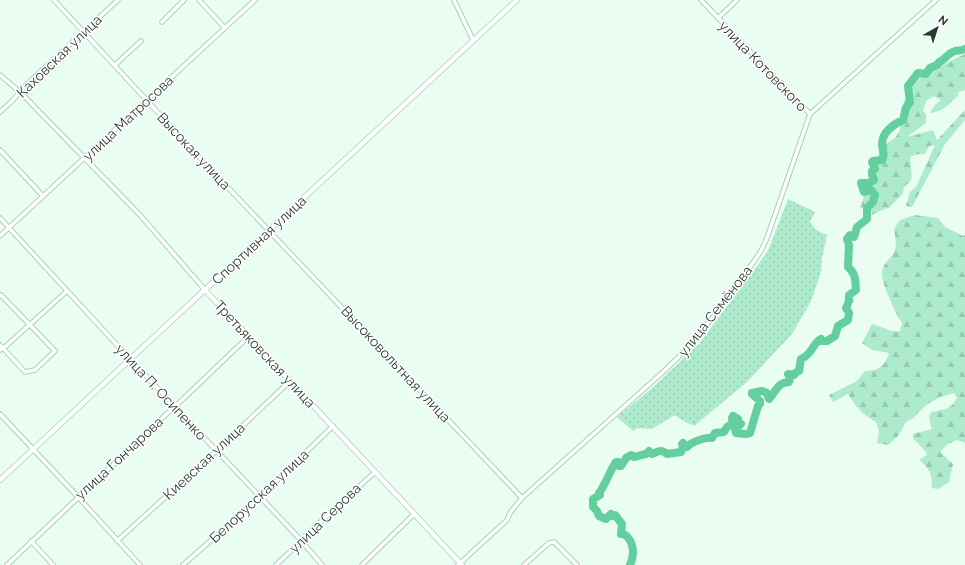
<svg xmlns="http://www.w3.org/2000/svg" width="965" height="565" viewBox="0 0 965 565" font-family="Raleway,sans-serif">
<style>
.forest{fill:url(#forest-firs)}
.garden{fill:url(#garden-dots)}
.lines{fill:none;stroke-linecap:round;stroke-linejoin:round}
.river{stroke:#63ce9e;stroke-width:8}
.minor-casing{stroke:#accebc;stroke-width:5.5}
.tertiary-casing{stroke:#accebc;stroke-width:6}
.minor{stroke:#fff;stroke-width:3.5}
.tertiary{stroke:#fff;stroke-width:4.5}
.labels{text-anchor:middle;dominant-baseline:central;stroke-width:3;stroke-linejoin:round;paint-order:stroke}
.street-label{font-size:14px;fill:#2b3932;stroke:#fff}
</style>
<defs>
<pattern id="forest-firs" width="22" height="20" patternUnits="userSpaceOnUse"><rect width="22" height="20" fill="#adebcc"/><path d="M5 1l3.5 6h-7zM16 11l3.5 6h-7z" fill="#95cab0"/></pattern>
<pattern id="garden-dots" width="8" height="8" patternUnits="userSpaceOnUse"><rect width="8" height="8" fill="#adebcc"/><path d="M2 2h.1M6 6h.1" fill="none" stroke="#95cab0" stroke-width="1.8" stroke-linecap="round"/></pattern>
</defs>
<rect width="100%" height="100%" fill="#e9fdf2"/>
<g class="forest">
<path d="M965 54V90L958 92V96C950 103 942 113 930 113L934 106 941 100 934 96 926 101 923 111 926 114V123L907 137 933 130 937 140 965 110V120L945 144 912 207 906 206 910 192 916 187 935 145 929 146 925 154H918L910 157C910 163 913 176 911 180 910 183 905 185 904 187L903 193 889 208 882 210 872 215 871 203 860 209 871 173 882 146 895 138 900 130 901 109 908 92 924 74Z"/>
<path d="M915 215 938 218 945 227 963 236 965 235V443L957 440 948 444 940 452 953 464 949 482 938 489 932 488C932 474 930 469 919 460L927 455 926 452 913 438V434L932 429 929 418 931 412C943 410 952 409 957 398L954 393 940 397 926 405 913 418 906 422 898 436 888 445 877 443 879 432 876 422C863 415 856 407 848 394L833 402 829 395 857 381 865 371C879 371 885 366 889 353L872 350 862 343 872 324C882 326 890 333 900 331L902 323C896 314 880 281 882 272 883 264 889 260 893 254 898 247 895 237 894 229L900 220Z"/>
</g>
<path class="garden" d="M788 199 815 212 810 222 816 230 827 235 822 258 821 272 811 301 792 334 748 381 694 426C689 423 677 418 675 415L652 429 637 428 633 431 617 417 652 388 699 344 768 251Z"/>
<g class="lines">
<path class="river" d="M630 565C635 554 634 541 624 534H621L622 524 615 515 613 516 611 514 606 519 599 516 597 511 593 507V499L600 495 599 493C606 484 609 472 616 462H618L619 466H621L626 458 631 455 634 457 646 454 649 451 652 454C659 451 661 449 667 454L681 452 683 447 682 444 683 443 687 447C691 442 706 437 712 438L715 433 724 432 727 427 733 423 732 418 733 416 738 419 736 423 741 424 735 429 736 433 746 434 750 433 758 406 760 404V401L752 394V393L762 391 767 393 769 399C777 390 777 383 789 382L790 378 788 374 794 375 795 373 799 371 801 359C814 353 811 345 821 339L822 341H827L835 336 838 326 848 320 849 313 846 308 849 301V295L856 290C855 279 856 274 848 267L849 245 847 239 850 235 854 237 857 227 867 219V208L873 202 875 195 871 190 864 192 861 183H869L874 180 872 175V171L875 169 872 162 873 161 882 160C886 155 882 151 882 144 882 133 893 124 903 120L906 108 910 102 908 86 918 73 926 74 930 68 937 65 939 62C945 60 948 53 955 51 959 50 961 51 965 49"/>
<g class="minor-casing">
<g id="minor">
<path d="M54 0 201 159 522 498"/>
<path d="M199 0 224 27"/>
<path d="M454 0 473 40"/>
<path d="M701 0 810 114"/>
<path d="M718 18 737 0"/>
<path d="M162 22 184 0"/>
<path d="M115 65 141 41"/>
<path d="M0 75 20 92 140 215 205 290"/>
<path d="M0 112 11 102 27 84 118 0"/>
<path d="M0 150 43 196"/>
<path d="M0 218 130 359 298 537 322 565"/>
<path d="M0 236 255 0"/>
<path d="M0 296 1 295 55 351 35 370 25 372 0 345"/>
<path d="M0 350 6 346 67 291"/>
<path d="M0 414 78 497 140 565"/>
<path d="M31 541 53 565"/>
<path d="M117 541 216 451 290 381"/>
<path d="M7 565 175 406 182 400 249 336"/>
<path d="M183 565 260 497 333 426"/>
<path d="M276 565 298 544 304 537 375 472"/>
<path d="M362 565 414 514"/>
<path d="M458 565 507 520 510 513 522 498 663 372 690 346 713 317 750 267 761 251 767 238 810 114 936 0"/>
<path d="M524 565 549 543 554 542 577 565"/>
</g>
</g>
<g class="tertiary-casing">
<g id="tertiary">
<path d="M205 290 462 565"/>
<path d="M0 480 517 0"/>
</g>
</g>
<use href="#minor" class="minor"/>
<use href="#tertiary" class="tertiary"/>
</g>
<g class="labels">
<g class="street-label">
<text transform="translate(59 56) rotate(-44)">Каховская улица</text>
<text transform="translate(763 66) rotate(46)">улица Котовского</text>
<text transform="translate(128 118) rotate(-43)">улица Матросова</text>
<text transform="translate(194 151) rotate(47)">Высокая улица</text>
<text transform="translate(259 240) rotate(-43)">Спортивная улица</text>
<text transform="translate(715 311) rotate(-52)">улица Семёнова</text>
<text transform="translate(265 354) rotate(47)">Третьяковская улица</text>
<text transform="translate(396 364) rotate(47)">Высоковольтная улица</text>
<text transform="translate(161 392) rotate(47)">улица П. Осипенко</text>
<text transform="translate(119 458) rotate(-43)">улица Гончарова</text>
<text transform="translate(204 461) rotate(-43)">Киевская улица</text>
<text transform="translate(259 496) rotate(-43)">Белорусская улица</text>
<text transform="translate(325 518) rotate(-44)">улица Серова</text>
</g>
</g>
<g transform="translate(937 28) rotate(39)" stroke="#ffffff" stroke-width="3" paint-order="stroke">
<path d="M0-3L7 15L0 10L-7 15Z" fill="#2b3932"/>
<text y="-6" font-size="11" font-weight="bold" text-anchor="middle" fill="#2b3932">N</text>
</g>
</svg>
